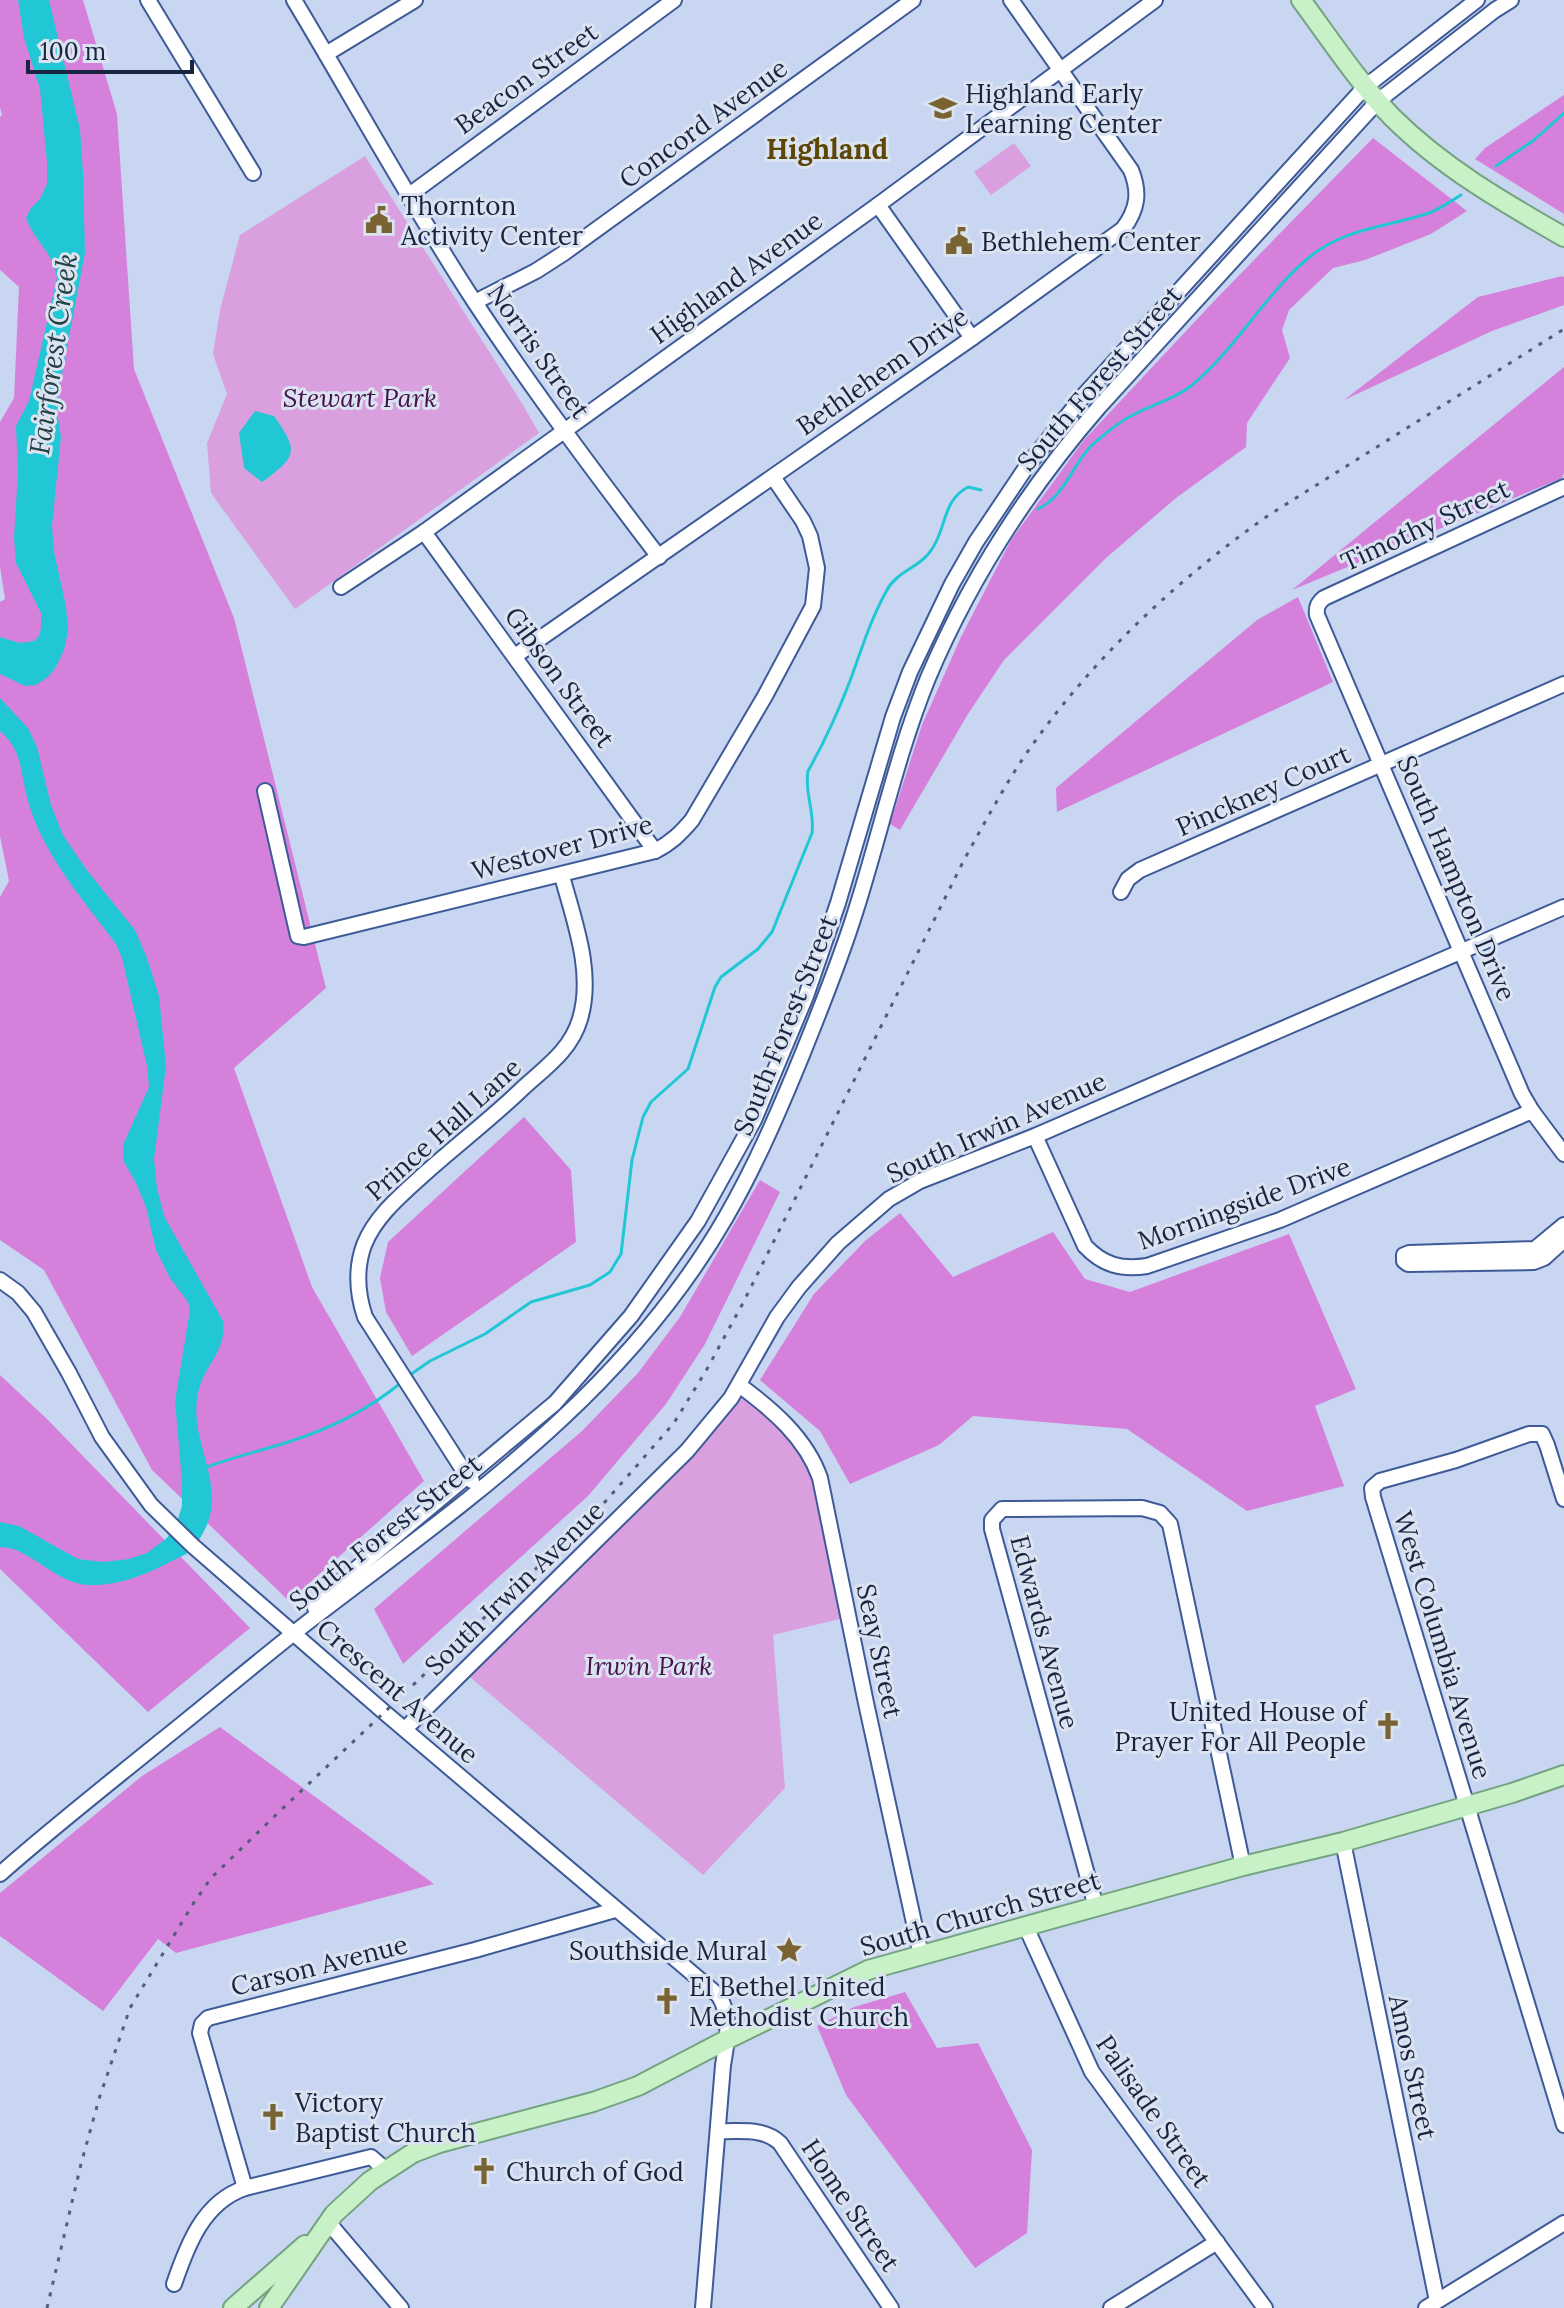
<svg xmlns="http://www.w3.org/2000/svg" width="1564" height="2308" viewBox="0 0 1564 2308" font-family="Lora,serif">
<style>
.green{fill:#d99fde}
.forest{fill:#d581dc}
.water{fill:#22c7d5}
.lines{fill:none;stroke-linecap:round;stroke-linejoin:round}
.stream{stroke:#22c7d5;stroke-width:3}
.minor-casing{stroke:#3e5a97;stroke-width:18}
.major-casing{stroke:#74a381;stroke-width:22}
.minor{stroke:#fff;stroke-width:14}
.major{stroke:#c9f1c8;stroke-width:18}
.rail{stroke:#515e79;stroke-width:3;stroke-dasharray:4 8;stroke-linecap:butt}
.labels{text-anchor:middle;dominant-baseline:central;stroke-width:6;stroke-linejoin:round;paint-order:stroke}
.street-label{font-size:26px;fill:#192540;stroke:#dbe3f1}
.poi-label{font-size:26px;fill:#192540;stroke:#dbe3f1;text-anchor:start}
.park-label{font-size:26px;font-style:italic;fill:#47124b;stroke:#dbe3f1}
.neighbourhood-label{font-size:28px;font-weight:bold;fill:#5e4607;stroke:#dbe3f1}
.water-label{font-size:28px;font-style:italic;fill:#224144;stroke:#dbe3f1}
</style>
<rect width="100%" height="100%" fill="#c8d6f2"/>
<g class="green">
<path d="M1014 143 1031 166 991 195 974 172Z"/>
<path d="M365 156 523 405 539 433 295 609 211 493 207 443 227 394 213 354 220 310 240 235Z"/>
<path d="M739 1385 807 1450 848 1617 773 1635 785 1788 703 1875 463 1671 656 1484Z"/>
</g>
<g class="forest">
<path d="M0 0H83L117 114 134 369 234 618 326 988 234 1068 312 1287 424 1481 289 1601 152 1470 44 1270 0 1240V897L9 881 0 836V602L5 599 0 567V422L14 398 19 287 0 270V117L2 115 0 107Z"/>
<path d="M1564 95V214L1475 159 1485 148Z"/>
<path d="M1373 138 1467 211 1431 234 1365 260 1333 268 1289 310 1282 330 1290 358 1247 423 1246 447 1176 498 1106 558 1004 660 968 714 900 830 890 824 922 725 961 637 1011 540 1084 440 1216 299Z"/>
<path d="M1562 276 1564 277V305L1492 331 1344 400 1478 297Z"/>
<path d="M1564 367V473L1562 478 1292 590Z"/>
<path d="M1298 597 1333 682 1057 812 1056 788 1257 620Z"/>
<path d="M524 1117 571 1170 576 1242 412 1356 386 1312 380 1278 388 1242Z"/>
<path d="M760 1180 780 1192 705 1344 666 1404 588 1496 403 1664 374 1609 582 1431 638 1373 680 1317Z"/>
<path d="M900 1213 953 1277 1053 1232 1085 1279 1130 1292 1289 1234 1356 1389 1315 1406 1344 1486 1247 1511 1127 1429 973 1416 939 1445 850 1484 820 1431 760 1380 814 1294 865 1241Z"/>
<path d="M0 1375 47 1419 250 1628 148 1712 0 1569Z"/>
<path d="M220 1727 434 1884 176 1953 158 1939 103 2011 0 1936V1893L142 1776Z"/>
<path d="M905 1992 937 2048 978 2043 1032 2150 1027 2233 975 2268 846 2095 817 2026 854 2007Z"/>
</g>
<g class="water">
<path d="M18 0H49L80 129 83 173 85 253 60 384 57 412 61 437 52 526 54 552 66 606 68 631 64 650 56 667 48 677 36 685 25 686 0 674V637L20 643 34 641 39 636 41 628V613L16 563 14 538 18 472 16 426 29 401 57 278C52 250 36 244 26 218L31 208 40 199 47 184V162L40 89 24 38Z"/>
<path d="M255 411 274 416C299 451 297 457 262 482L244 468 239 433Z"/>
<path d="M0 698 28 728 37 747 51 805 63 835 86 869 135 930 147 958 159 996 166 1066 154 1159 157 1188 164 1216 223 1321C227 1355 201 1365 197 1399 191 1442 224 1482 207 1525 202 1536 196 1546 186 1554 179 1558 171 1561 164 1565 140 1577 116 1586 88 1585 54 1583 30 1547 0 1547V1522L19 1526 78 1559 103 1562 129 1559 147 1553 167 1538 176 1525 182 1506V1481L175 1401 190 1310 188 1302 170 1278 156 1250 146 1207 136 1183 124 1162 123 1145 149 1087 147 1066 122 958 116 944C83 899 41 853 27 797 20 771 23 751 0 731Z"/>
</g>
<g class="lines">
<g class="stream">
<path d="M1496 166 1534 140 1564 113"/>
<path d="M1038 509C1065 496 1072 465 1092 445 1104 435 1117 423 1131 416 1151 405 1173 400 1191 386 1235 350 1263 297 1306 260 1344 227 1385 228 1429 213 1440 209 1451 201 1461 195"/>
<path d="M407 1377 430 1361 485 1334 531 1302 590 1285 610 1272 621 1254 632 1160 643 1117 651 1102 688 1069 715 987 721 977 758 949 772 932 812 833C815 812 804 792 808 771 824 743 838 712 850 681 861 651 871 618 887 590 897 571 921 567 932 549 947 527 942 501 968 487L981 490"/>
<path d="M205 1468C232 1457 261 1451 288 1442 330 1429 368 1410 402 1382"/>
</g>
<g class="minor-casing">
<g id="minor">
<path d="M148 0 253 173"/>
<path d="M294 0C354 100 410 203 474 301 532 389 595 473 659 557"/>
<path d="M326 54 415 0"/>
<path d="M408 196 674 0"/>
<path d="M878 205 972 338"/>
<path d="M475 302 536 271 564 253 913 0"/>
<path d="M1564 487 1324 598C1318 603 1316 607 1317 615L1522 1094 1532 1111 1564 1154"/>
<path d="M424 532 655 851"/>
<path d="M341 587 424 532 878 205 1155 0"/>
<path d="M515 656 972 338 1123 229C1138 209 1140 192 1131 170L1011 0"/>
<path d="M265 791 298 936 304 937 655 851C671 843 681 833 692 820L765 696 813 606 817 568 810 536 803 521 773 477"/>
<path d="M1121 892 1128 879 1140 870 1564 684"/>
<path d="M1035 1136 1085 1246C1103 1265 1121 1270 1147 1266L1280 1220 1532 1111"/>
<path d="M1564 1225 1535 1249 1409 1253 1404 1255V1261L1408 1264 1534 1262 1544 1258 1564 1240"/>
<path d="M0 1280 18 1293 34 1312 69 1373 102 1437 151 1505 193 1546 384 1712 719 1996C732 2018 727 2042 723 2065L703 2308"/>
<path d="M739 1385C772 1409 806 1438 820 1478L866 1703 921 1955"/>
<path d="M472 1481 467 1476 365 1317C357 1293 355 1270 364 1245 375 1217 400 1196 422 1176 455 1146 491 1119 523 1088 546 1067 571 1050 580 1019 594 972 574 921 562 876"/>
<path d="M1564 1499 1547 1445 1542 1434H1529L1456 1460 1380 1481 1372 1488 1373 1497 1564 2125"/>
<path d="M315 1608 332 1589 555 1403 631 1316 698 1221 754 1120 806 996 838 903 893 717 910 672 952 584 976 542 1027 466 1085 394 1365 87 1477 0"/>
<path d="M405 1729 687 1451 731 1398 777 1317 799 1287 838 1243 889 1199 920 1181 1035 1136 1564 907"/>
<path d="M1343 1842 1437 2301"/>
<path d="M0 1874C52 1828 107 1785 161 1741 210 1702 258 1661 308 1622 466 1501 624 1394 726 1217 756 1165 779 1111 802 1055 821 1008 840 961 855 913 880 835 897 754 928 678 970 579 1028 489 1099 407L1378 101 1495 10 1511 0"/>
<path d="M1096 1907 992 1529V1520L1002 1509 1142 1508 1160 1513 1170 1524 1243 1866"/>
<path d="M1026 1927 1092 2072 1265 2308"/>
<path d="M719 2131C740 2132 763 2127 780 2143L891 2308"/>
<path d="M245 2188 200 2033 202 2024 208 2018 475 1950 615 1910"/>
<path d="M328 2222 401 2308"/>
<path d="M174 2284C187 2246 203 2202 245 2188L371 2157 386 2170"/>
<path d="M1111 2308 1217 2242"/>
<path d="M1426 2308 1564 2223"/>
</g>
</g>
<g class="major-casing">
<g id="major">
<path d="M1301 0C1330 39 1358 82 1392 117 1442 167 1503 202 1564 237"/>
<path d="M233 2308 305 2245"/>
<path d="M269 2308 334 2214 370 2181 413 2153 439 2143 593 2102 638 2086 728 2039 868 1970 1243 1866 1343 1842 1512 1793 1564 1775"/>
</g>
</g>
<use href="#minor" class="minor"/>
<use href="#major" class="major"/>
<path class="rail" d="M47 2308 81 2164 99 2099 130 2008 193 1904 211 1878 280 1811 598 1510 674 1423 707 1369 743 1303 964 860C984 824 1003 788 1026 754 1091 660 1175 581 1269 515L1564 329"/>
</g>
<defs>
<g id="school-bare" transform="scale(2.16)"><path d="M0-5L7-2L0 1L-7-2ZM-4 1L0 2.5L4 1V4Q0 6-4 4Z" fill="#7a6333" stroke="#dbe3f1" stroke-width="2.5" paint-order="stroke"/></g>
<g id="civic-bare" transform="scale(2.16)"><path d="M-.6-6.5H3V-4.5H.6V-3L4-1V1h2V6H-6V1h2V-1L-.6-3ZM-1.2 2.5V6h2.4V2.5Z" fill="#7a6333" stroke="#dbe3f1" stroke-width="2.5" paint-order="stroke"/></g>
<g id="church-bare" transform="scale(2.16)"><path d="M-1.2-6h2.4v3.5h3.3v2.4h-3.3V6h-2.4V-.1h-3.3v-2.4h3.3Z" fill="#7a6333" stroke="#dbe3f1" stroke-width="2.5" paint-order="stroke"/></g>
<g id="sight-bare" transform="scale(2.16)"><path d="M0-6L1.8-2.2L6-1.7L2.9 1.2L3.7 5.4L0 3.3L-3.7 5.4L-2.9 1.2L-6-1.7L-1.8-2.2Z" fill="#7a6333" stroke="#dbe3f1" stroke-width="2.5" paint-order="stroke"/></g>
</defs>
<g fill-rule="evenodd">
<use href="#school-bare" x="943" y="108"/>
<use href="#civic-bare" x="379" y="220"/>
<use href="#civic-bare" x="959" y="241"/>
<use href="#church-bare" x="1388" y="1726"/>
<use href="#sight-bare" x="789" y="1950"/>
<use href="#church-bare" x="667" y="2001"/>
<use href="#church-bare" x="273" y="2117"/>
<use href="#church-bare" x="484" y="2171"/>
</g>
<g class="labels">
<g class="street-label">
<text transform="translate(526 78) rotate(-36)">Beacon Street</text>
<text transform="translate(703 123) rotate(-36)">Concord Avenue</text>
<text transform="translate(736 277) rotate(-36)">Highland Avenue</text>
<text transform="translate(539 351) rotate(55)">Norris Street</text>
<text transform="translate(882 371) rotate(-35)">Bethlehem Drive</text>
<text transform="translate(1099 378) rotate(-49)">South Forest Street</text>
<text transform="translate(1425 525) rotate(-25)">Timothy Street</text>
<text transform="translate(560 677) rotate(54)">Gibson Street</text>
<text transform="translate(1263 790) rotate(-24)">Pinckney Court</text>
<text transform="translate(562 847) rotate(-15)">Westover Drive</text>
<text transform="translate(1457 878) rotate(67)">South Hampton Drive</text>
<text transform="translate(785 1025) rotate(-68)">South Forest Street</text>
<text transform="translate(996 1127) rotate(-24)">South Irwin Avenue</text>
<text transform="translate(443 1129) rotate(-42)">Prince Hall Lane</text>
<text transform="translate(1244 1203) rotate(-20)">Morningside Drive</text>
<text transform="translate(385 1532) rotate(-38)">South Forest Street</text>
<text transform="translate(514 1588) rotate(-44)">South Irwin Avenue</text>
<text transform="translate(1045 1632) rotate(75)">Edwards Avenue</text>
<text transform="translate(1443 1645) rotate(73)">West Columbia Avenue</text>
<text transform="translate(880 1651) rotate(78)">Seay Street</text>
<text transform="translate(398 1691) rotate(41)">Crescent Avenue</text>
<text transform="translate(980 1913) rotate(-16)">South Church Street</text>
<text transform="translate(319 1965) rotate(-14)">Carson Avenue</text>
<text transform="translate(1413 2067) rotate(78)">Amos Street</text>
<text transform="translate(1154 2111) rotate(55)">Palisade Street</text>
<text transform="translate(851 2205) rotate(56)">Home Street</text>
</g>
<g class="poi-label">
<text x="965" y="93">Highland Early<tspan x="965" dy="30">Learning Center</tspan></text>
<text x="401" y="205">Thornton<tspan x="401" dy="30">Activity Center</tspan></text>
<text x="981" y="241">Bethlehem Center</text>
<text x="1366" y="1711" text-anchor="end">United House of<tspan x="1366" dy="30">Prayer For All People</tspan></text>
<text x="767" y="1950" text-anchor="end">Southside Mural</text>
<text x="689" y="1986">El Bethel United<tspan x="689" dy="30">Methodist Church</tspan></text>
<text x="295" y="2102">Victory<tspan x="295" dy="30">Baptist Church</tspan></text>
<text x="506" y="2171">Church of God</text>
</g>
<g class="park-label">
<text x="360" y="397">Stewart Park</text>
<text x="649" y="1665">Irwin Park</text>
</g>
<g class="neighbourhood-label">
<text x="827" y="149">Highland</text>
</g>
<g class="water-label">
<text transform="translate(53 354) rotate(-82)">Fairforest Creek</text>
</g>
</g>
<path d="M28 60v12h164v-12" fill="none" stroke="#192540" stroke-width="4"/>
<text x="40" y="60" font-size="24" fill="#192540" stroke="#dbe3f1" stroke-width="6" paint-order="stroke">100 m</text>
</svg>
